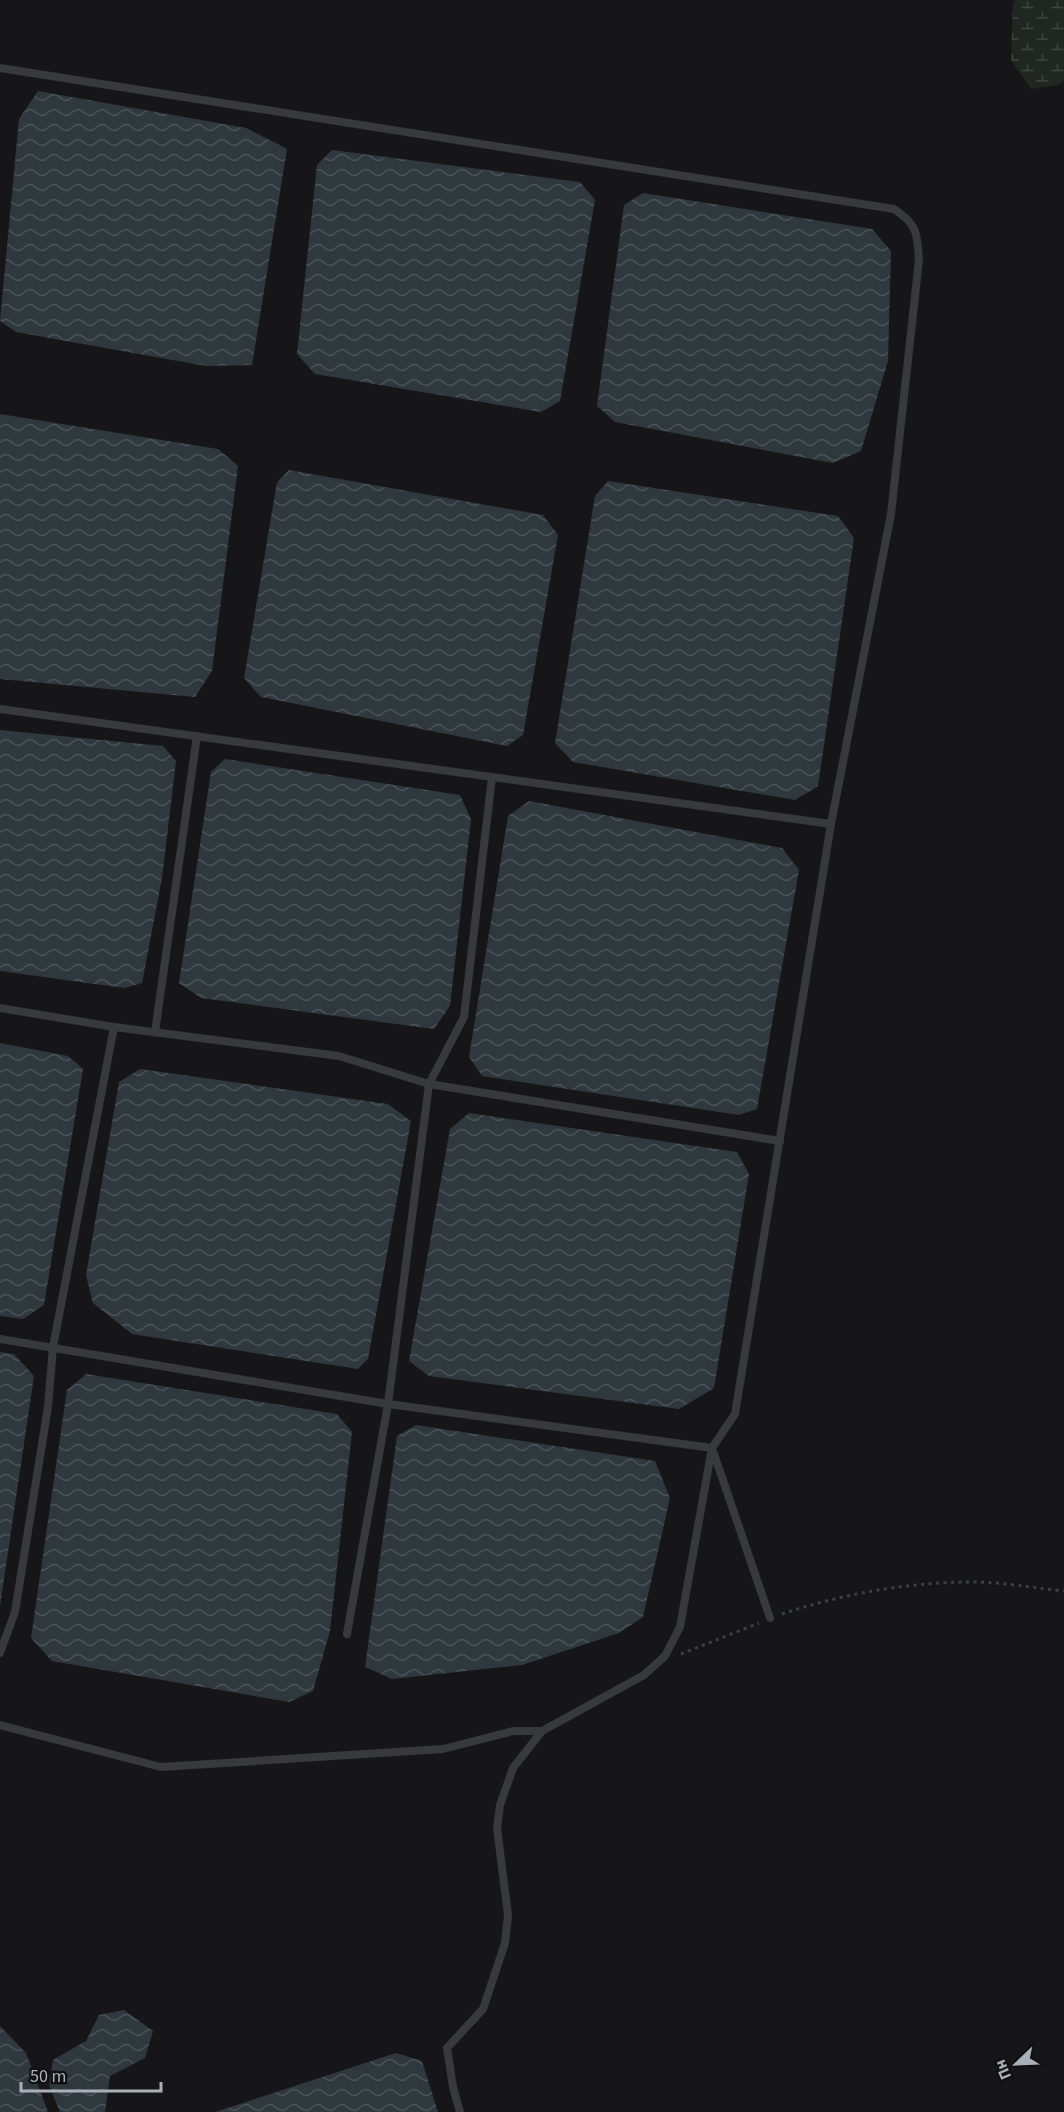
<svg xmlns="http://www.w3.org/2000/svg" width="1064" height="2112" viewBox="0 0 1064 2112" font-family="'Source Sans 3',sans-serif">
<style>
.wetland{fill:url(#wetland-marsh)}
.water{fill:url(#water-waves)}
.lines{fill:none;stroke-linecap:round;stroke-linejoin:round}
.path{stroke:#3d4043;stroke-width:3;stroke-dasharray:3 4.5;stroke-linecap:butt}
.service{stroke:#37393c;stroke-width:8}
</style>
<defs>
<pattern id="wetland-marsh" width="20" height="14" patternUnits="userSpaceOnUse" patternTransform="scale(1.5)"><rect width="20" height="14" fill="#202720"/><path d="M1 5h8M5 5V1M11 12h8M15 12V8" fill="none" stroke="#3e443e"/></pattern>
<pattern id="water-waves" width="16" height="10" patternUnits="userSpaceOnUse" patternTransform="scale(1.5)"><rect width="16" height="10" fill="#2f393d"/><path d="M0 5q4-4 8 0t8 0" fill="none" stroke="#4a5357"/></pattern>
</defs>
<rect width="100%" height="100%" fill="#161618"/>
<path class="wetland" d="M1016 0H1064V80L1059 85 1031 89 1011 60 1013 5Z"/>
<g class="water">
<path d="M38 91 246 128 287 149 252 365 206 366 16 332 0 321 19 119Z"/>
<path d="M332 150 580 182 595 200 560 401 541 412 315 374 297 354 317 165Z"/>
<path d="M643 193 872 229 891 251 888 361 861 451 833 463 615 422 597 406 624 205Z"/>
<path d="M0 414 218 449 238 466 212 671 195 697 0 679Z"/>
<path d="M289 470 543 515 558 535 523 735 507 746 261 697 244 678 277 482Z"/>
<path d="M608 481 838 516 854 538 818 786 795 800 573 762 555 743 595 496Z"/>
<path d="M0 730 163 746 176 761 162 878 142 983 124 988 0 971Z"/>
<path d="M225 759 460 795 471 819 450 1006 434 1029 201 998 179 983 211 772Z"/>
<path d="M529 801 782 848 799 870 757 1109 739 1115 482 1076 469 1057 508 816Z"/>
<path d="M0 1043 68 1056 83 1069 44 1305 23 1319 0 1316Z"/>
<path d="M140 1069 388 1104 411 1121 368 1359 358 1369 132 1334 93 1303 86 1275 119 1082Z"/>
<path d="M469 1113 737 1152 749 1174 714 1388 679 1409 429 1376 409 1361 450 1129Z"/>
<path d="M0 1352 14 1354 34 1376 0 1606Z"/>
<path d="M86 1374 337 1414 352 1432 330 1631 313 1691 289 1702 52 1661 31 1638 67 1390Z"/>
<path d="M416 1425 655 1461 670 1498 643 1617 619 1633 522 1665 392 1679 365 1667 397 1436Z"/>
<path d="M124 2010 153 2031 145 2058 110 2076 105 2112H60L49 2085 53 2060 86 2041 99 2015Z"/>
<path d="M0 2026 26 2053 48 2112H0Z"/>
<path d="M396 2053 422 2061 438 2112H215Z"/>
</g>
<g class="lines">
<g class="path">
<path d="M782 1614C842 1594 908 1582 972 1582 1003 1582 1033 1588 1064 1591"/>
<path d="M681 1654 759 1623"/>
</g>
<g class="service">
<path d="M0 68 894 209C918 225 917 233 919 260L891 514 831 824 735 1414 712 1448 770 1618"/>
<path d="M0 709 831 824"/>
<path d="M0 1008 114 1027 339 1056 429 1084 780 1141"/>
<path d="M155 1032 197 736"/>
<path d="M0 1339 388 1404 712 1448 680 1627 665 1656 644 1675 542 1731 513 1768 500 1805 497 1828 508 1915 505 1943 483 2009 447 2048 453 2087 460 2112"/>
<path d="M347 1634 388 1404 429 1084 464 1017 492 777"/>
<path d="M0 1653 15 1612 48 1407 53 1347 114 1027"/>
<path d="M0 1725 161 1767 443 1749 513 1731H542"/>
</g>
</g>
<g transform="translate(1016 2064) rotate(247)" stroke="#111113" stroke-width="4.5" paint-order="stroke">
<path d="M0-4.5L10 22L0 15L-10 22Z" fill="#a9b0b7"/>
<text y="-9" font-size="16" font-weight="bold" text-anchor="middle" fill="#a9b0b7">Пн</text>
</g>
<path d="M21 2082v9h140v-9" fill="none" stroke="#a9b0b7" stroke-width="3"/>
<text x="30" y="2082" font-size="18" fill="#a9b0b7" stroke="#111113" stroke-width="4.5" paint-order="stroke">50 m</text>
</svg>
